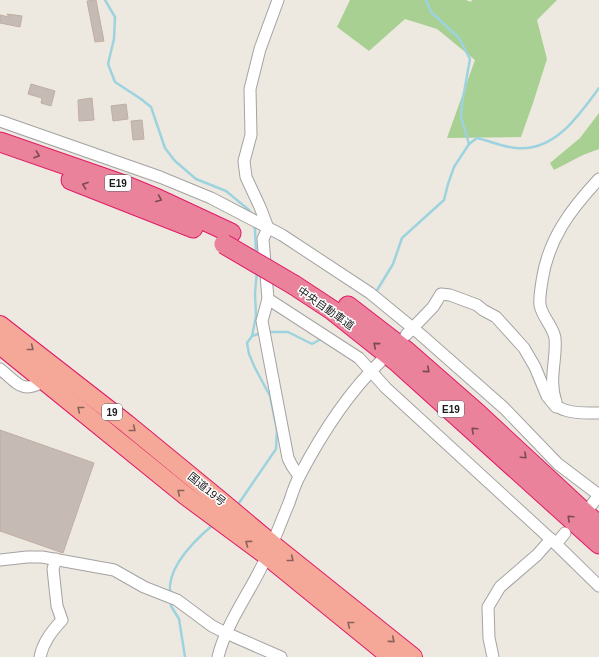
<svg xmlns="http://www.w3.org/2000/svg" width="599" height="657" viewBox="0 0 599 657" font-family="Arial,'Noto Sans JP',sans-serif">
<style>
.forest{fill:#a7d092}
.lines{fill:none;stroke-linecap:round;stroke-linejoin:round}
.stream{stroke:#9dd3df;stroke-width:2.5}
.building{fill:#c6bbb4;stroke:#c0aea2}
.minor-casing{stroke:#a3a3a3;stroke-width:13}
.trunk-casing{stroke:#e11967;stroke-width:20}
.motorway-casing{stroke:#e11967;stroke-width:21}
.minor{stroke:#fff;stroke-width:11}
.trunk{stroke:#f5a798;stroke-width:18}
.motorway{stroke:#eb829b;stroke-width:19}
.motorway-bridge-casing{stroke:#e11967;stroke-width:21;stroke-linecap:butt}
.motorway-bridge{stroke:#eb829b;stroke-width:19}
.oneway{stroke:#794a55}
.oneway2{stroke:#88625a}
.labels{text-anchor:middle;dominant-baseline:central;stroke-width:3;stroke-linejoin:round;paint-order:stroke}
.shield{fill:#fff;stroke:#606060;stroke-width:1}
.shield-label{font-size:10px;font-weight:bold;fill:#1c1c1c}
.street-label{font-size:11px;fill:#1c1c1c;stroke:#fff}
</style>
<rect width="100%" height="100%" fill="#eee9e0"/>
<g class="forest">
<path d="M350 0H466L471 2 472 0H557L537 20 547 59 533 103 521 137 447 138 475 60 437 29 405 19 369 51 337 27Z"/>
<path d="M599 113V149L583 155 554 170 550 163 580 138Z"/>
</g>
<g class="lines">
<g class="stream">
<path d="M105 0 115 17 114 39 108 64 115 82 141 99 151 107 165 148 175 161 196 179 226 191 249 210 251 215"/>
<path d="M426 0 431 12 459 38 470 59 462 104 461 117 469 144"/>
<path d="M253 224 255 229 256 254"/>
<path d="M376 292 393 264 402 238 444 200 448 184 454 167 469 144 477 138C490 141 503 147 516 148 555 152 579 115 599 88"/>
<path d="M266 332H288L312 344 323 338"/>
<path d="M252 336 261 333"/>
<path d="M237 506 276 449 277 430 270 396 255 368 249 354 247 343 252 336 256 316 255 293 257 271"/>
<path d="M170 593C167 567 196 539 214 524"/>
<path d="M171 602V606L179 619 185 657"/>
</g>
</g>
<g class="building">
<path d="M96 0 104 41 95 42 87 1Z"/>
<path d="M7 14 22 16 20 27 0 23V15L9 17Z"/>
<path d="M31 84 55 91 51 106 41 103 42 98 28 94Z"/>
<path d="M92 98 94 120 79 121 78 100Z"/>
<path d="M126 104 128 119 113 121 111 106Z"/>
<path d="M142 120 144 139 133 140 131 121Z"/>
<path d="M0 430 94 463 63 553 0 531Z"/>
</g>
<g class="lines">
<g class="minor-casing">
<g id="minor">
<path d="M278 0 260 49 250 89 251 135 244 161 246 177 260 207 268 228 263 239 268 299 262 321 288 458 292 466 299 476"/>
<path d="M0 121 160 177 211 198 282 235 370 293 420 334 504 408 558 464 599 495"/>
<path d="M268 299 359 358 386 388 556 544 599 586"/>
<path d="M406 335 433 307 441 294 450 295 477 305 483 310 496 317 524 348 535 367 547 396 556 407C560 407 561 409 565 410 576 414 588 413 599 413"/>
<path d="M0 369C19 384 21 394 45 381"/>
<path d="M556 402C548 380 557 360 555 338 553 326 542 317 540 305 539 297 541 289 542 281 548 239 571 209 599 179"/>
<path d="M590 507 599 495"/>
<path d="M556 544 565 533"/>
<path d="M0 560 27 557H42L114 570 144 587 177 600 212 626 226 633 281 657"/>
<path d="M40 657C43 642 52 631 62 620L57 606 53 569 56 559"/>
<path d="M218 657C226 624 248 595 263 564 273 544 280 524 289 503 292 494 295 484 300 475 321 435 348 393 380 362"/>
<path d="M493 657 489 638 488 607 500 587 537 555 551 539"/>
</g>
</g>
<g class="trunk-casing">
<g id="trunk">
<path d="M0 325 127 424 222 502 272 544 413 657"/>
<path d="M0 345 186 496 267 556 391 657"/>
</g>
</g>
<g class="motorway-casing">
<g id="motorway">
<path d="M0 142 124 185 158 199 231 233"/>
<path d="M71 180 193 228"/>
<path d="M294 285 332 310 396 361 599 544"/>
<path d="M348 306 405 350 477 413 599 526"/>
</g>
</g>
<use href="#minor" class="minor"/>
<use href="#trunk" class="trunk"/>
<use href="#motorway" class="motorway"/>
<g class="motorway-bridge-casing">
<path id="motorway-bridge" d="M224 244 294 285"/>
</g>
<use href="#motorway-bridge" class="motorway-bridge"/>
</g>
<defs><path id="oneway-chevron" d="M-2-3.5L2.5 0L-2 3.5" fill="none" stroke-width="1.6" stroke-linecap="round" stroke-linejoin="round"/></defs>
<g class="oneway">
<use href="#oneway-chevron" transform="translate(37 155) rotate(19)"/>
<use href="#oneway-chevron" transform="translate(85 185) rotate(-160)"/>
<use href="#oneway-chevron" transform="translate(159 199) rotate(23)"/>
<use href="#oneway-chevron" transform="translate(376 345) rotate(-140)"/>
<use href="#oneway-chevron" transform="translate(427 370) rotate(41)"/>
<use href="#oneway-chevron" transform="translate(474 430) rotate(-137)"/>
<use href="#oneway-chevron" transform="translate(524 456) rotate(43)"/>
<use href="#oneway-chevron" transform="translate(570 518) rotate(-137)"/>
</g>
<g class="oneway2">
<use href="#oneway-chevron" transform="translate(31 348) rotate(38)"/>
<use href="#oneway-chevron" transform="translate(80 409) rotate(-141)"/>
<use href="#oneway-chevron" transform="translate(133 429) rotate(39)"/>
<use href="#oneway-chevron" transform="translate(180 492) rotate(-141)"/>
<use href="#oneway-chevron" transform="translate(248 543) rotate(-144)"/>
<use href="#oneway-chevron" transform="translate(291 559) rotate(39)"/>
<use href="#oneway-chevron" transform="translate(350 624) rotate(-141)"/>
<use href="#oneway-chevron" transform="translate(392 640) rotate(40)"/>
</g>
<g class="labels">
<g class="shield">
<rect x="105" y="175" width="26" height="16" rx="3"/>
<rect x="438" y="401" width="26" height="16" rx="3"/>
<rect x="102" y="404" width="20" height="16" rx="3"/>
</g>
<g class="shield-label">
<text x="118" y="183">E19</text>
<text x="451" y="409">E19</text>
<text x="112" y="412">19</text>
</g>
<g class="street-label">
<text transform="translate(326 308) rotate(35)">中央自動車道</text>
<text transform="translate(207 489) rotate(39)">国道19号</text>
</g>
</g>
</svg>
